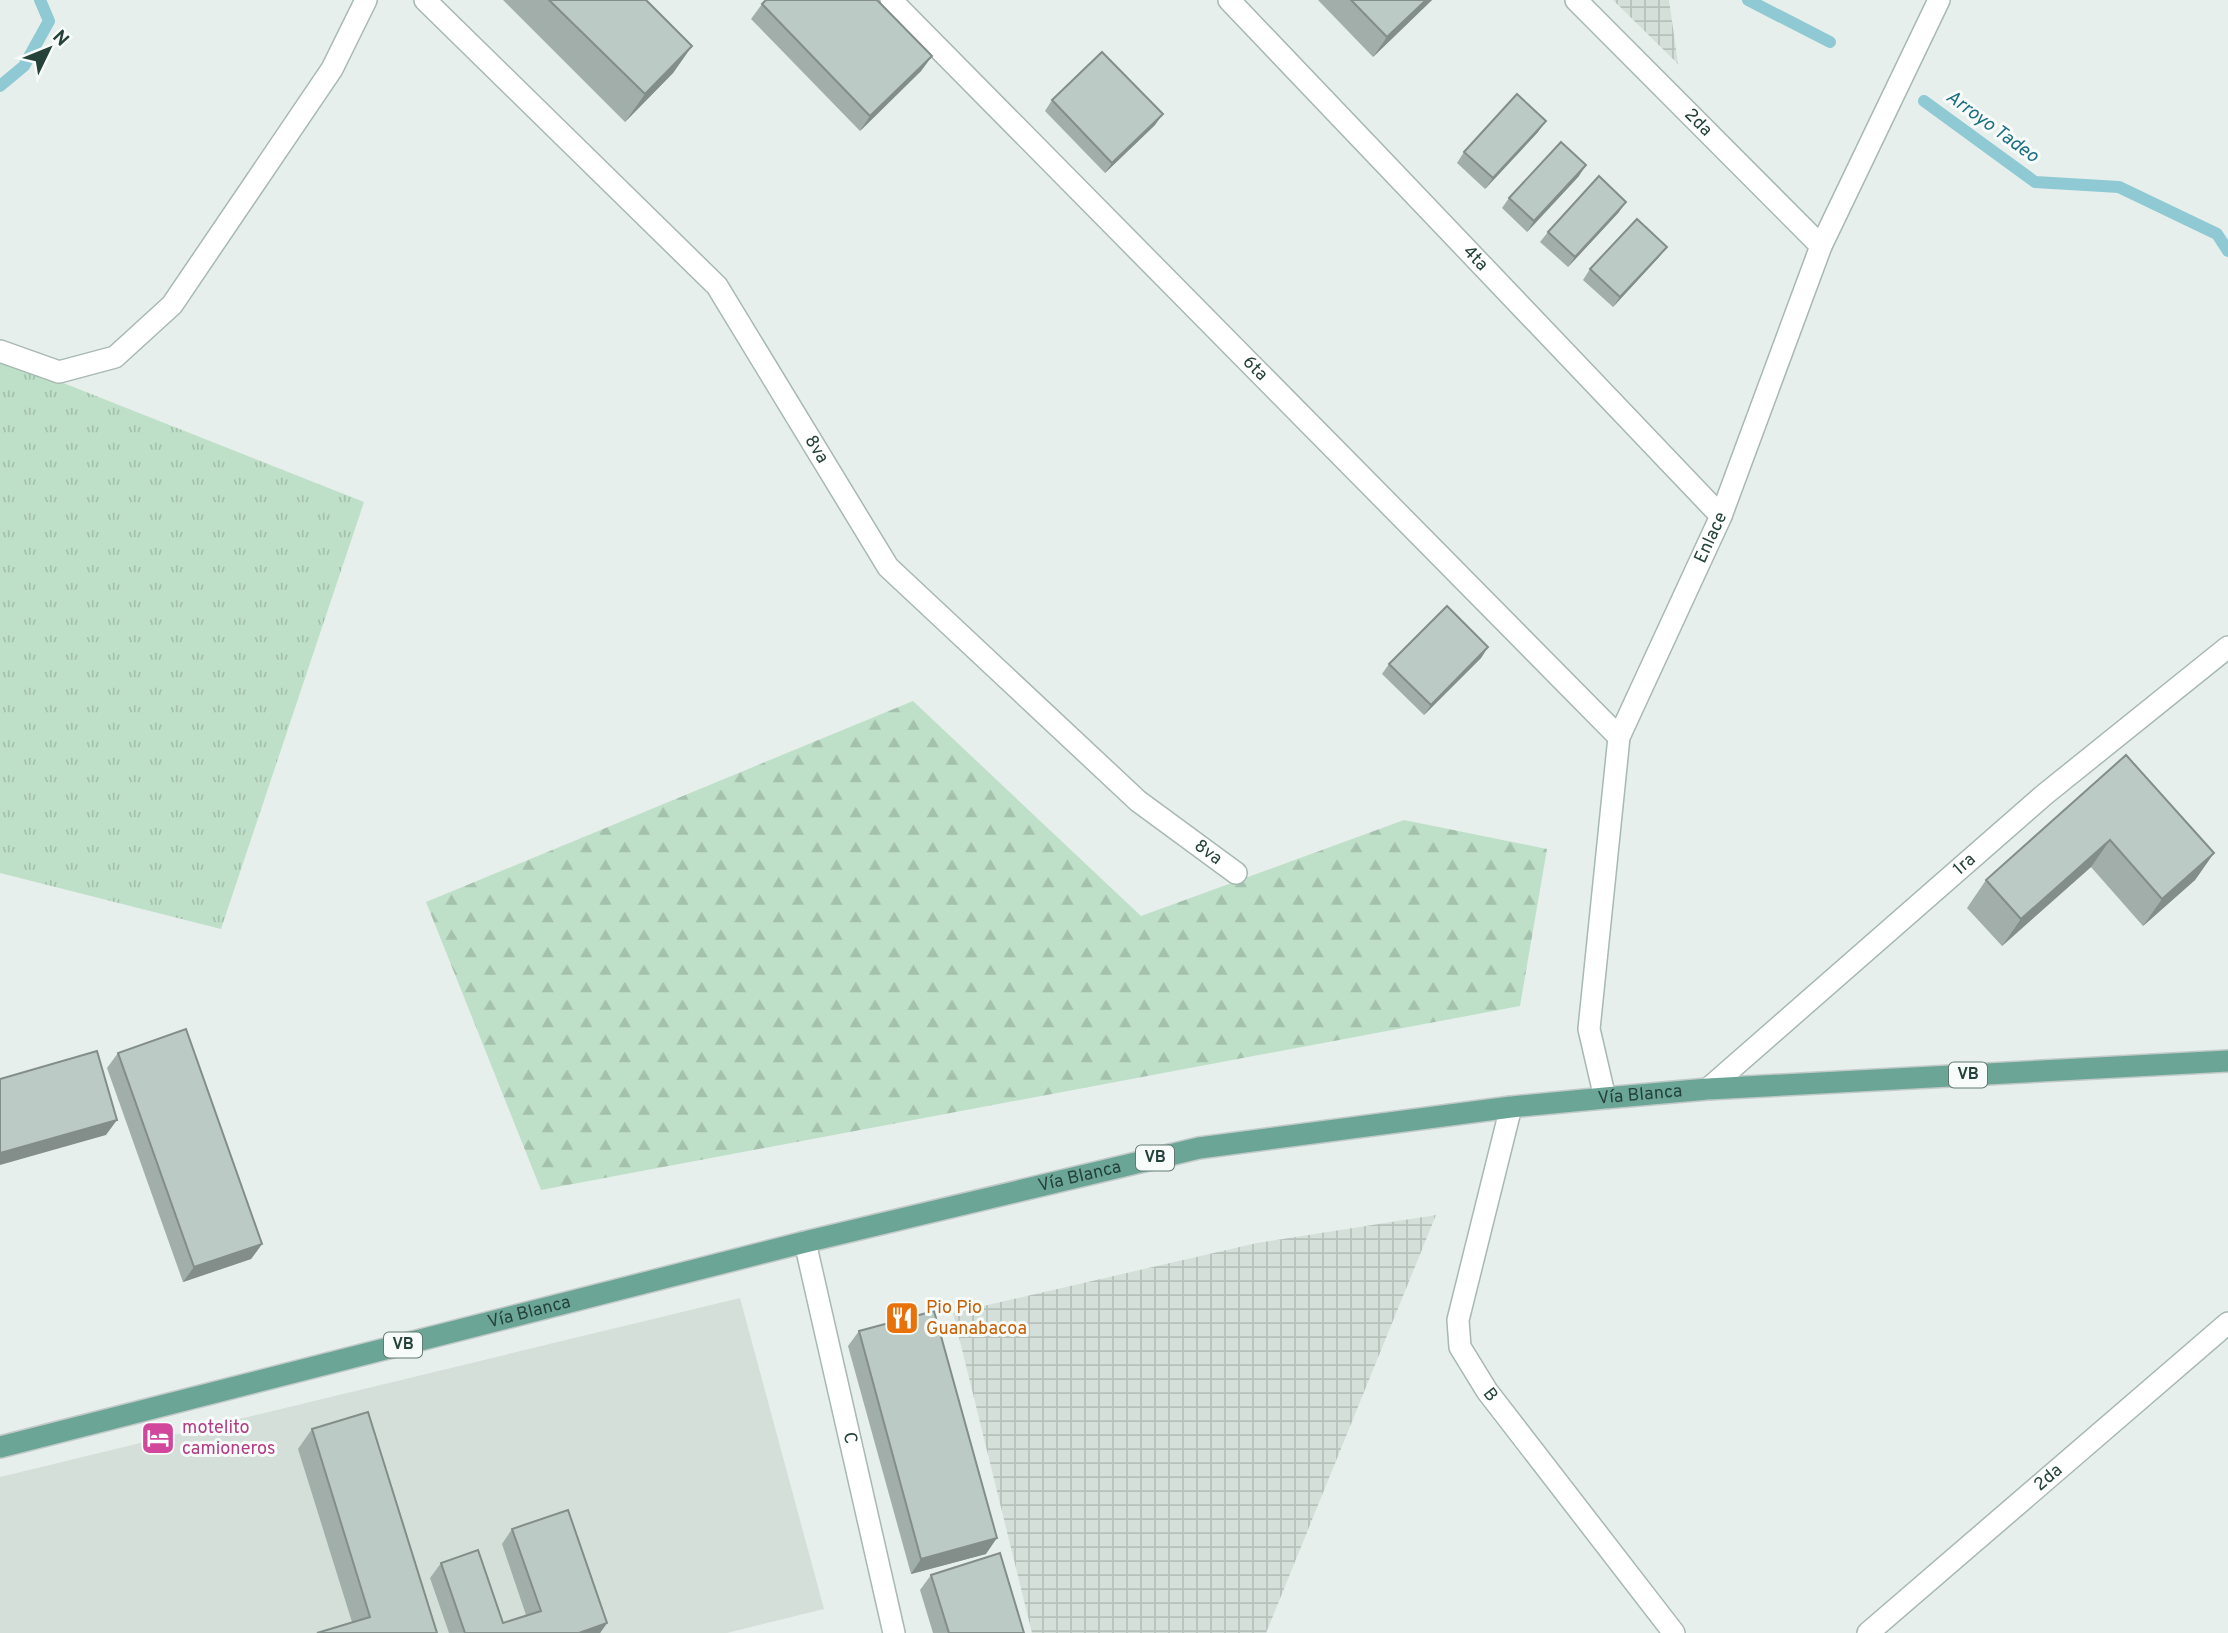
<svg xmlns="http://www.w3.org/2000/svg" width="2228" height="1633" viewBox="0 0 2228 1633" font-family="Overpass,sans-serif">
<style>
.built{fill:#d4dfda}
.industrial{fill:url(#industrial-grid)}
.grass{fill:url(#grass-tufts)}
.forest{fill:url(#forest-firs)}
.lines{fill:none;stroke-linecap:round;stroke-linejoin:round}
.stream{stroke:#8ec9d4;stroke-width:12}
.minor-casing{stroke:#a8b8b2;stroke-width:24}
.major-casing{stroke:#c2cac8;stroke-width:24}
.minor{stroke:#fff;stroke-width:21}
.major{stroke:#6aa596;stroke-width:21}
.wall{fill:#a1aea9}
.shaded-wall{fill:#838d89}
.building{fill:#bbcac4;stroke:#838d89;stroke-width:2}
.labels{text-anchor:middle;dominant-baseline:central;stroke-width:6;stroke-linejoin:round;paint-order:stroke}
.shield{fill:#f7fbf9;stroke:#637a73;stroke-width:2}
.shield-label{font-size:16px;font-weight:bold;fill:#24423a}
.street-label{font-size:18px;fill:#24423a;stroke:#f7fbf9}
.food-label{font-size:18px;fill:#c56008;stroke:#f7fbf9;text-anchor:start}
.hotel-label{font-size:18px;fill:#b23c85;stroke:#f7fbf9;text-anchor:start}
.water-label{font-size:19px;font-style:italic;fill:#1c6f80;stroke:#f7fbf9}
</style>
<defs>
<pattern id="industrial-grid" width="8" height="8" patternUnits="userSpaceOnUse" patternTransform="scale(1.75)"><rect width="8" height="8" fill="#d4dfda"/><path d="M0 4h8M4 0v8" fill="none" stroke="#b6c1bc"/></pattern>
<pattern id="grass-tufts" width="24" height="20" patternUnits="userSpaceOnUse" patternTransform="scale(1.75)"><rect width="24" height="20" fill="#bfe0c8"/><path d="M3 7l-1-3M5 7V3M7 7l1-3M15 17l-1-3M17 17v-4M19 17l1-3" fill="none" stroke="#a4c1ad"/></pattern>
<pattern id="forest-firs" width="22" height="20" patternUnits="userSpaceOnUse" patternTransform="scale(1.75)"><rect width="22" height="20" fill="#bfe0c8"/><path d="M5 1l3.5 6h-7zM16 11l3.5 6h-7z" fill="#a4c1ad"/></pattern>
</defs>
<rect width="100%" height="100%" fill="#e6efeb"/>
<path class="built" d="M740 1298 824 1609 727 1633H0V1477Z"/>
<g class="industrial">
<path d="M1613 0H1669L1678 64Z"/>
<path d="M1436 1215 1266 1633H1032L953 1313 1257 1243Z"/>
</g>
<path class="grass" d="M0 358 364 502 221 929 0 873Z"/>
<path class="forest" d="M913 701 1141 916 1404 820 1547 849 1520 1006 541 1190 426 902Z"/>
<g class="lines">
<g class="stream">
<path d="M1748 0 1830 42"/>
<path d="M0 86 24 66 49 21 40 0"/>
<path d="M1924 101 2035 182 2119 187 2217 234 2228 251"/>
</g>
<g class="minor-casing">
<g id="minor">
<path id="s1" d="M425 0 717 286 888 567 1138 801 1236 873"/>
<path id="s2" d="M891 0 1619 737"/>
<path id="s3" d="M1229 0 1721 516"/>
<path id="s4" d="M1576 0 1821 246"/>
<path d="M0 351 59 372 115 357 172 305 332 69 366 0"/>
<path id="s5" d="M1708 1089 2044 795 2228 647"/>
<path id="s6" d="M1605 1098 1589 1029 1619 737 1721 516 1821 246 1939 0"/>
<path id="s7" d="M1511 1107 1458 1320 1460 1347 1487 1391 1674 1633"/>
<path id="s8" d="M805 1242 894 1633"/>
<path id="s9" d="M1868 1633 2228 1323"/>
</g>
</g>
<g class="major-casing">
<g id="major">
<path id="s10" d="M0 1447 805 1242 1199 1148 1511 1107 1605 1098 1708 1089 2228 1061"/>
</g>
</g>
<use href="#minor" class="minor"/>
<use href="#major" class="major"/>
</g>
<g class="wall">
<path d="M503 0H646L692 46 673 73 625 122Z"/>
<path d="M1318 0H1432L1373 57Z"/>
<path d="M762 4 932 56 921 71 860 131 751 19Z"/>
<path d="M1052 100 1155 125 1105 173 1045 111Z"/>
<path d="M1538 132 1485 189 1457 163 1464 152Z"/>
<path d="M1579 176 1527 232 1502 208 1509 198Z"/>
<path d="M1619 212 1568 267 1540 242 1548 232Z"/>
<path d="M1659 257 1613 307 1583 280 1590 269Z"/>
<path d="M1488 647 1481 658 1424 715 1382 674 1389 664Z"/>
<path d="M2126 755 2214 853 2195 880 2143 926 2091 867 2002 946 1967 908 1986 880Z"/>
<path d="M118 1053 262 1244 251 1259 183 1282 107 1068Z"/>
<path d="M859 1331 986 1554 911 1574 848 1346Z"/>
<path d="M312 1429 437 1633 352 1622 298 1449Z"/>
<path d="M512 1529 607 1623 600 1633H449L430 1578 441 1563 503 1623 526 1615 502 1544Z"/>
<path d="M931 1575 1024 1633H933L920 1590Z"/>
</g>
<g class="shaded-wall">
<path d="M1426 0H1432L1373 57 1387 37Z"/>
<path d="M692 46 673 73 625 122 645 94Z"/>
<path d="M932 56 921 71 860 131 870 116Z"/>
<path d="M1163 114 1155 125 1105 173 1112 163Z"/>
<path d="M1546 121 1538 132 1485 189 1493 178Z"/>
<path d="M1586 165 1579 176 1527 232 1534 221Z"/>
<path d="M1626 202 1619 212 1568 267 1575 257Z"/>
<path d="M1667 247 1659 257 1613 307 1620 297Z"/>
<path d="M1488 647 1481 658 1424 715 1431 705Z"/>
<path d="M2110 840 2091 867 2002 946 2021 919Z"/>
<path d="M2214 853 2195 880 2143 926 2162 899Z"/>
<path d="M117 1120 106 1135 0 1165V1153Z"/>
<path d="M262 1244 251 1259 183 1282 194 1267Z"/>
<path d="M997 1538 986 1554 911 1574 921 1559Z"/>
<path d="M607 1623 600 1633H579Z"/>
</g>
<g class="building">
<path d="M549 0H646L692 46 645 94Z"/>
<path d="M766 0H877L932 56 870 116 762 4Z"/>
<path d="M1351 0H1426L1387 37Z"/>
<path d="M1102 52 1163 114 1112 163 1052 100Z"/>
<path d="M1517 94 1546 121 1493 178 1464 152Z"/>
<path d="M1561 142 1586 165 1534 221 1509 198Z"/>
<path d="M1599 176 1626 202 1575 257 1548 232Z"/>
<path d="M1637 219 1667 247 1620 297 1590 269Z"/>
<path d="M1447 606 1488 647 1431 705 1389 664Z"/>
<path d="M2126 755 2214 853 2162 899 2110 840 2021 919 1986 880Z"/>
<path d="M186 1029 262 1244 194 1267 118 1053Z"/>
<path d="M97 1051 117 1120 0 1153V1079Z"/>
<path d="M934 1311 997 1538 921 1559 859 1331Z"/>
<path d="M368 1412 437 1633H317L370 1617 312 1429Z"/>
<path d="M568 1510 607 1623 579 1633H465L441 1563 478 1550 503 1623 541 1611 512 1529Z"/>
<path d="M1000 1553 1024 1633H949L931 1575Z"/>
</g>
<defs>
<g id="restaurant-square" transform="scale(1.75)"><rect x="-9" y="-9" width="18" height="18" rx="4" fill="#e8710a" stroke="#f7fbf9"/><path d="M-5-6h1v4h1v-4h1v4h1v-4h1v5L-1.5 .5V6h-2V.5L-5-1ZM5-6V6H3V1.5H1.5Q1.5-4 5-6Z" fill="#fff"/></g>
<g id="hotel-square" transform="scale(1.75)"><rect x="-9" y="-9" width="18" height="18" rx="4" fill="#d1479c" stroke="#f7fbf9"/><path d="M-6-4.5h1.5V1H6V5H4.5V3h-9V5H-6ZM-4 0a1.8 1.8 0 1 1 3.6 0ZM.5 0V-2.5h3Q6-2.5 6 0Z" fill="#fff"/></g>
</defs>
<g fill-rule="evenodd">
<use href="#restaurant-square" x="902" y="1318"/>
<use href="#hotel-square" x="158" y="1438"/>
</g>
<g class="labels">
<g class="shield">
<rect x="1949" y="1062.5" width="38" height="25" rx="5"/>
<rect x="1136" y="1145.5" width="38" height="25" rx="5"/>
<rect x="384" y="1332.5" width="38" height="25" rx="5"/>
</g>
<g class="shield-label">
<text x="1968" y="1075">VB</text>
<text x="1155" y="1158">VB</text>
<text x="403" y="1345">VB</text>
</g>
<g class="street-label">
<text stroke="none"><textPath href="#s4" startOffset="173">2da</textPath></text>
<text stroke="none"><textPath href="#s3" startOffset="357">4ta</textPath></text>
<text stroke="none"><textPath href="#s2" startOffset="518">6ta</textPath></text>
<text stroke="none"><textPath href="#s1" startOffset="600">8va</textPath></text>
<text stroke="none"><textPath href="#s6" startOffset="584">Enlace</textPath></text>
<text stroke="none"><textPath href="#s1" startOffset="1167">8va</textPath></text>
<text stroke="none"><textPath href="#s5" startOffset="341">1ra</textPath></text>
<text stroke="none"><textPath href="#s10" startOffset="1680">Vía Blanca</textPath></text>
<text stroke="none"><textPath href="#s10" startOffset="1113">Vía Blanca</textPath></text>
<text stroke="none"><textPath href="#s10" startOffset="546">Vía Blanca</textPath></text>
<text stroke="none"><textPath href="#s7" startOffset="303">B</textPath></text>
<text stroke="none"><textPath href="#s8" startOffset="201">C</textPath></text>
<text stroke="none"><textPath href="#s9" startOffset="238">2da</textPath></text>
</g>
<g class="food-label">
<text x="926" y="1308">Pio Pio<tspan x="926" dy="21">Guanabacoa</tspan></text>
</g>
<g class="hotel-label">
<text x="182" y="1428">motelito<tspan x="182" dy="21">camioneros</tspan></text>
</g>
<g class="water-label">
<text transform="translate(1992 127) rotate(36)">Arroyo Tadeo</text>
</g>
</g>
<g transform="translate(49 49) rotate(47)" stroke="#f7fbf9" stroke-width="5" paint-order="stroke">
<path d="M0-5L12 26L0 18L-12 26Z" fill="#24423a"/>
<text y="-10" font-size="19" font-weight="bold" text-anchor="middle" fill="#24423a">N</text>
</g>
</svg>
